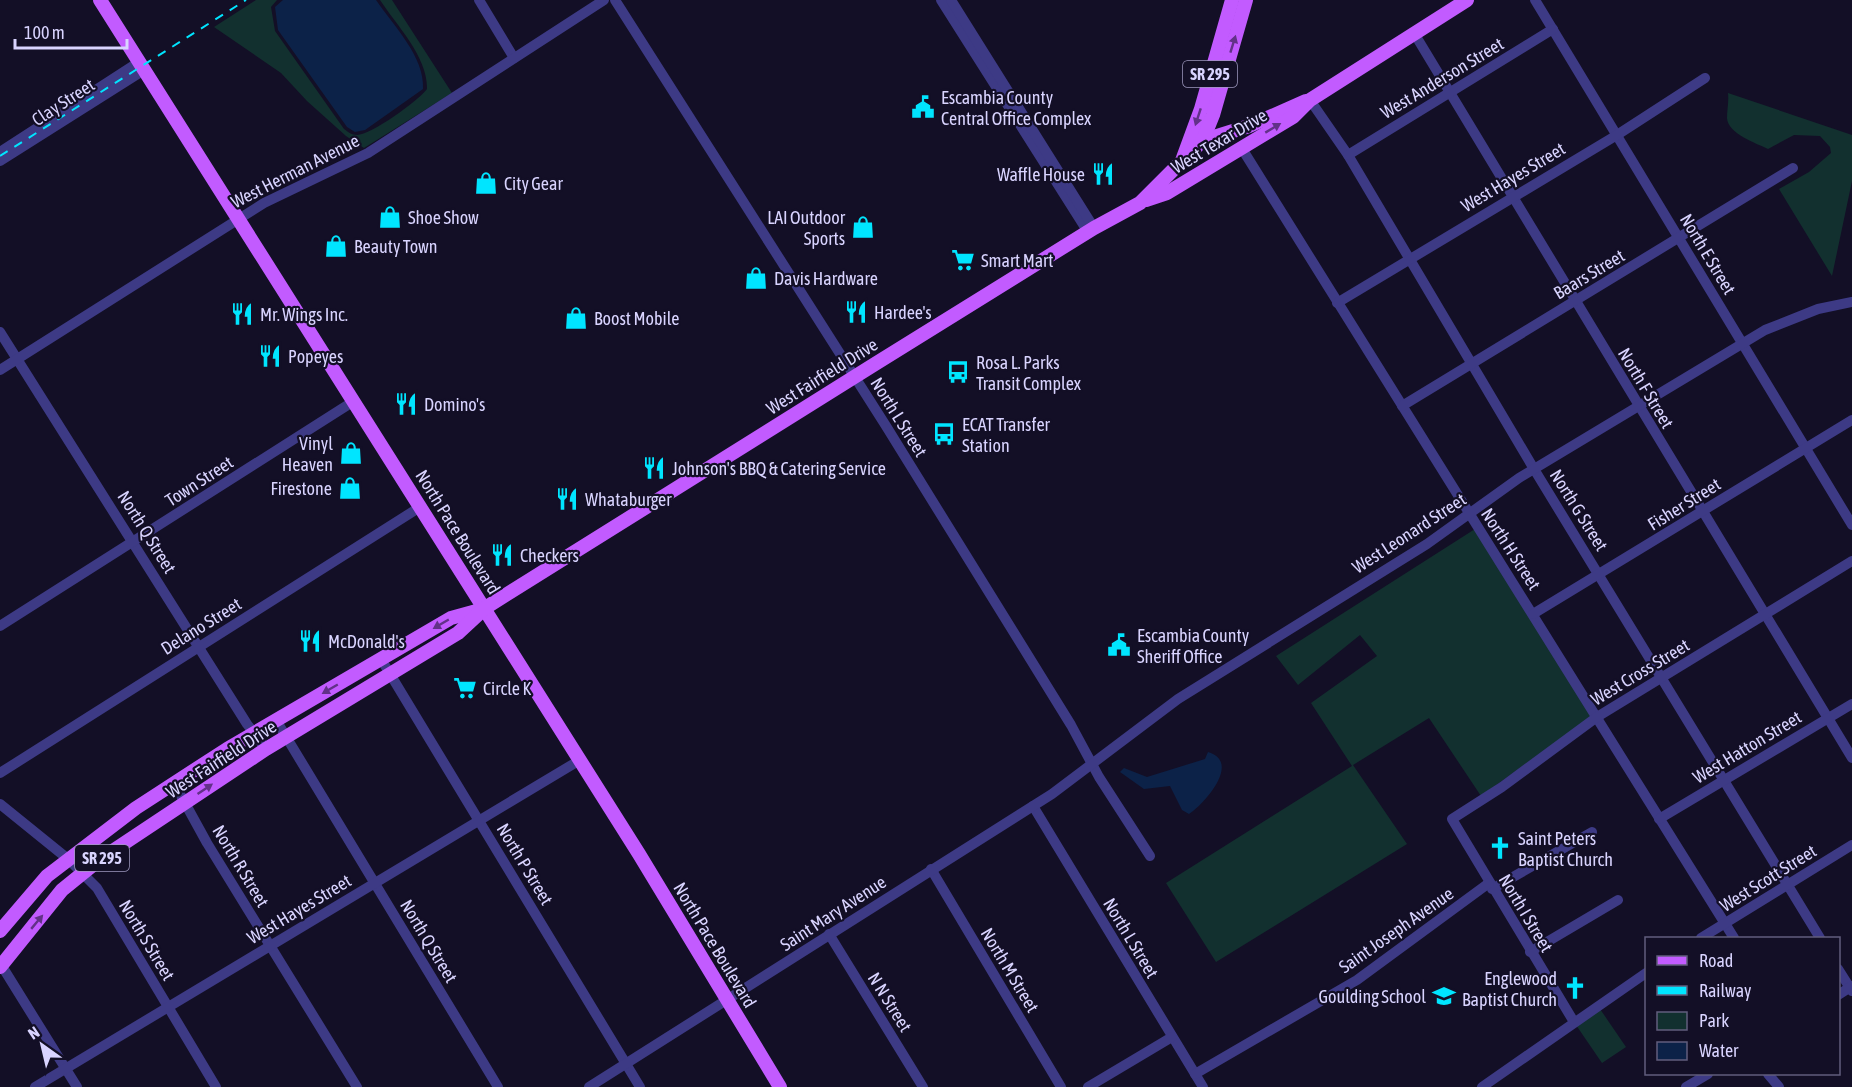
<svg xmlns="http://www.w3.org/2000/svg" width="1852" height="1087" viewBox="0 0 1852 1087" font-family="'Asap Condensed',sans-serif">
<style>
.green{fill:#12302f}
.water{fill:#0c2248}
.lines{fill:none;stroke-linecap:round;stroke-linejoin:round}
.minor{stroke:#3d3a85;stroke-width:10}
.major{stroke:#c25bff;stroke-width:14}
.rail{stroke:#00e5ff;stroke-width:2;stroke-dasharray:9 8;stroke-linecap:butt}
.oneway{fill:#623188}
.labels{text-anchor:middle;dominant-baseline:central;stroke-width:4.5;stroke-linejoin:round;paint-order:stroke}
.shield{fill:#130f26;stroke:#9e99be;stroke-width:1.5}
.shield-label{font-size:16px;font-weight:bold;fill:#d9d4ff}
.street-label{font-size:18px;fill:#d9d4ff;stroke:#130f26}
.poi-label{font-size:18px;fill:#d9d4ff;stroke:#130f26;text-anchor:start}
</style>
<rect width="100%" height="100%" fill="#130f26"/>
<g class="green">
<path d="M256 0H277L271 7 275 31 344 129C348 132 352 135 357 135 371 135 418 101 427 89 428 57 397 26 380 0H392L452 93 364 148 346 136 307 101 281 73 214 27Z"/>
<path d="M1728 93 1852 135V181L1832 276 1779 189 1809 172 1831 153 1830 147 1820 136 1794 135 1768 149C1756 143 1728 134 1727 118 1727 110 1729 101 1728 93Z"/>
<path d="M1475 529 1592 716 1481 796 1429 718 1353 765 1407 844 1216 962 1166 883 1352 766 1311 703 1377 656 1360 635 1298 685 1276 656Z"/>
<path d="M1600 1009 1626 1047 1602 1063 1576 1025Z"/>
</g>
<g class="water">
<path d="M283 0H376C393 25 425 57 423 89L365 130 355 132 347 127 278 30 275 7Z"/>
<path d="M1208 752C1242 762 1204 804 1189 814L1182 810 1170 786 1144 789 1120 772 1124 768 1147 777 1205 759Z"/>
</g>
<g class="lines">
<g class="minor">
<path d="M479 0 514 58"/>
<path d="M615 0 886 426 1071 725 1099 777 1150 856"/>
<path d="M941 0 1088 232"/>
<path d="M951 0 1094 228"/>
<path d="M1535 0 1852 525"/>
<path d="M1414 33 1852 758"/>
<path d="M1310 100 1348 155 1534 469 1820 938"/>
<path d="M1241 147 1734 938"/>
<path d="M0 152 139 62"/>
<path d="M1348 155 1553 29"/>
<path d="M0 161 144 70"/>
<path d="M1337 303 1617 135 1705 78"/>
<path d="M0 332 247 724 266 749"/>
<path d="M0 370 264 203 368 153 604 0"/>
<path d="M1402 406 1793 168"/>
<path d="M1533 614 1852 420"/>
<path d="M0 626 354 401"/>
<path d="M381 659 640 1087"/>
<path d="M276 720 498 1087"/>
<path d="M0 773 420 507"/>
<path d="M174 783 207 843 357 1087"/>
<path d="M0 804 68 859 97 888 216 1087"/>
<path d="M1033 806 1203 1087"/>
<path d="M1659 819 1852 704"/>
<path d="M931 869 1061 1087"/>
<path d="M1492 889 1592 832"/>
<path d="M829 934 923 1087"/>
<path d="M1701 938 1852 845"/>
<path d="M1530 952 1618 900"/>
<path d="M0 963 77 1087"/>
<path d="M1838 969 1852 991"/>
<path d="M1838 995 1852 986"/>
<path d="M1574 1022 1452 819 1502 787 1597 717 1852 561"/>
<path d="M1195 1074 1357 980 1489 883"/>
<path d="M1768 1074 1779 1087"/>
<path d="M35 1087 580 760"/>
<path d="M589 1087 1052 794 1178 699 1427 544 1519 478 1765 330 1818 309 1852 302"/>
<path d="M1088 1087 1172 1037"/>
<path d="M1482 1087 1646 973"/>
<path d="M1686 1087 1708 1074"/>
</g>
<g class="major">
<path d="M100 0 639 854 780 1087"/>
<path d="M1198 142 1249 126 1306 101"/>
<path d="M1183 158 1201 109 1232 0"/>
<path d="M1146 200 1167 193 1293 117 1310 100 1467 0"/>
<path d="M0 931 47 876 136 808 227 749 451 618 480 610"/>
<path d="M0 967 62 890 99 860 266 749 458 633 485 608 875 364 1094 228 1140 203 1203 140 1213 115 1246 0"/>
</g>
<path class="rail" d="M0 156 246 0"/>
</g>
<defs><path id="oneway-solid" d="M-6-.8H1V-3.2L6.5 0L1 3.2V.8H-6Z" transform="scale(1.5)"/></defs>
<g class="oneway">
<use href="#oneway-solid" transform="translate(1233 44) rotate(-73)"/>
<use href="#oneway-solid" transform="translate(1198 117) rotate(108)"/>
<use href="#oneway-solid" transform="translate(1273 128) rotate(-31)"/>
<use href="#oneway-solid" transform="translate(441 624) rotate(150)"/>
<use href="#oneway-solid" transform="translate(330 689) rotate(150)"/>
<use href="#oneway-solid" transform="translate(205 789) rotate(-34)"/>
<use href="#oneway-solid" transform="translate(37 922) rotate(-50)"/>
</g>
<defs>
<g id="civic-bare" transform="scale(1.8)"><path d="M-.6-6.5H3V-4.5H.6V-3L4-1V1h2V6H-6V1h2V-1L-.6-3ZM-1.2 2.5V6h2.4V2.5Z" fill="#00e5ff" stroke="#130f26" stroke-width="2.5" paint-order="stroke"/></g>
<g id="restaurant-bare" transform="scale(1.8)"><path d="M-5-6h1v4h1v-4h1v4h1v-4h1v5L-1.5 .5V6h-2V.5L-5-1ZM5-6V6H3V1.5H1.5Q1.5-4 5-6Z" fill="#00e5ff" stroke="#130f26" stroke-width="2.5" paint-order="stroke"/></g>
<g id="shop-bare" transform="scale(1.8)"><path d="M-5-2.5h2.3a2.7 3.5 0 0 1 5.4 0H5L5.5 6h-11ZM-1.5-2.5h3a1.5 2.3 0 0 0-3 0Z" fill="#00e5ff" stroke="#130f26" stroke-width="2.5" paint-order="stroke"/></g>
<g id="supermarket-bare" transform="scale(1.8)"><path d="M-6-5.5h2.5l.6 2H6L4.5 2H-2.5L-4.4-4H-6ZM-1.5 3.2a1.3 1.3 0 1 0 .1 0ZM3 3.2a1.3 1.3 0 1 0 .1 0Z" fill="#00e5ff" stroke="#130f26" stroke-width="2.5" paint-order="stroke"/></g>
<g id="bus-bare" transform="scale(1.8)"><path d="M-5-6H5V4H4V6H2V4H-2V6H-4V4H-5ZM-3.5-4V0h7V-4ZM-3.5 1.2v1.5H-2V1.2ZM2 1.2v1.5H3.5V1.2Z" fill="#00e5ff" stroke="#130f26" stroke-width="2.5" paint-order="stroke"/></g>
<g id="church-bare" transform="scale(1.8)"><path d="M-1.2-6h2.4v3.5h3.3v2.4h-3.3V6h-2.4V-.1h-3.3v-2.4h3.3Z" fill="#00e5ff" stroke="#130f26" stroke-width="2.5" paint-order="stroke"/></g>
<g id="school-bare" transform="scale(1.8)"><path d="M0-5L7-2L0 1L-7-2ZM-4 1L0 2.5L4 1V4Q0 6-4 4Z" fill="#00e5ff" stroke="#130f26" stroke-width="2.5" paint-order="stroke"/></g>
</defs>
<g fill-rule="evenodd">
<use href="#civic-bare" x="923" y="107"/>
<use href="#restaurant-bare" x="1103" y="174"/>
<use href="#shop-bare" x="486" y="183"/>
<use href="#shop-bare" x="390" y="217"/>
<use href="#shop-bare" x="863" y="227"/>
<use href="#shop-bare" x="336" y="246"/>
<use href="#supermarket-bare" x="963" y="260"/>
<use href="#shop-bare" x="756" y="278"/>
<use href="#restaurant-bare" x="856" y="312"/>
<use href="#restaurant-bare" x="242" y="314"/>
<use href="#shop-bare" x="576" y="318"/>
<use href="#restaurant-bare" x="270" y="356"/>
<use href="#bus-bare" x="958" y="372"/>
<use href="#restaurant-bare" x="406" y="404"/>
<use href="#bus-bare" x="944" y="434"/>
<use href="#shop-bare" x="351" y="453"/>
<use href="#restaurant-bare" x="654" y="468"/>
<use href="#shop-bare" x="350" y="488"/>
<use href="#restaurant-bare" x="567" y="499"/>
<use href="#restaurant-bare" x="502" y="555"/>
<use href="#restaurant-bare" x="310" y="641"/>
<use href="#civic-bare" x="1119" y="645"/>
<use href="#supermarket-bare" x="465" y="688"/>
<use href="#church-bare" x="1500" y="848"/>
<use href="#church-bare" x="1575" y="988"/>
<use href="#school-bare" x="1444" y="996"/>
</g>
<g class="labels">
<g class="shield">
<rect x="1183" y="61" width="54" height="26" rx="4.5"/>
<rect x="75" y="845" width="54" height="26" rx="4.5"/>
</g>
<g class="shield-label">
<text x="1210" y="74">SR 295</text>
<text x="102" y="858">SR 295</text>
</g>
<g class="street-label">
<text transform="translate(1442 78) rotate(-31)">West Anderson Street</text>
<text transform="translate(63 102) rotate(-33)">Clay Street</text>
<text transform="translate(1219 141) rotate(-31)">West Texar Drive</text>
<text transform="translate(295 171) rotate(-27)">West Herman Avenue</text>
<text transform="translate(1513 177) rotate(-31)">West Hayes Street</text>
<text transform="translate(1708 254) rotate(59)">North E Street</text>
<text transform="translate(1589 274) rotate(-31)">Baars Street</text>
<text transform="translate(822 376) rotate(-32)">West Fairfield Drive</text>
<text transform="translate(1646 388) rotate(59)">North F Street</text>
<text transform="translate(899 417) rotate(58)">North L Street</text>
<text transform="translate(199 481) rotate(-33)">Town Street</text>
<text transform="translate(1684 504) rotate(-32)">Fisher Street</text>
<text transform="translate(1579 510) rotate(58)">North G Street</text>
<text transform="translate(147 532) rotate(58)">North Q Street</text>
<text transform="translate(458 532) rotate(58)">North Pace Boulevard</text>
<text transform="translate(1409 533) rotate(-33)">West Leonard Street</text>
<text transform="translate(1511 549) rotate(57)">North H Street</text>
<text transform="translate(201 626) rotate(-32)">Delano Street</text>
<text transform="translate(1640 672) rotate(-31)">West Cross Street</text>
<text transform="translate(1747 747) rotate(-31)">West Hatton Street</text>
<text transform="translate(221 759) rotate(-33)">West Fairfield Drive</text>
<text transform="translate(525 864) rotate(59)">North P Street</text>
<text transform="translate(241 866) rotate(59)">North R Street</text>
<text transform="translate(1768 878) rotate(-32)">West Scott Street</text>
<text transform="translate(299 909) rotate(-31)">West Hayes Street</text>
<text transform="translate(833 913) rotate(-33)">Saint Mary Avenue</text>
<text transform="translate(1526 913) rotate(59)">North I Street</text>
<text transform="translate(1396 930) rotate(-35)">Saint Joseph Avenue</text>
<text transform="translate(1131 938) rotate(59)">North L Street</text>
<text transform="translate(147 940) rotate(59)">North S Street</text>
<text transform="translate(429 941) rotate(59)">North Q Street</text>
<text transform="translate(715 945) rotate(59)">North Pace Boulevard</text>
<text transform="translate(1010 970) rotate(59)">North M Street</text>
<text transform="translate(890 1002) rotate(58)">N N Street</text>
</g>
<g class="poi-label">
<text x="941" y="97">Escambia County<tspan x="941" dy="21">Central Office Complex</tspan></text>
<text x="1085" y="174" text-anchor="end">Waffle House</text>
<text x="504" y="183">City Gear</text>
<text x="408" y="217">Shoe Show</text>
<text x="845" y="217" text-anchor="end">LAI Outdoor<tspan x="845" dy="21">Sports</tspan></text>
<text x="354" y="246">Beauty Town</text>
<text x="981" y="260">Smart Mart</text>
<text x="774" y="278">Davis Hardware</text>
<text x="874" y="312">Hardee's</text>
<text x="260" y="314">Mr. Wings Inc.</text>
<text x="594" y="318">Boost Mobile</text>
<text x="288" y="356">Popeyes</text>
<text x="976" y="362">Rosa L. Parks<tspan x="976" dy="21">Transit Complex</tspan></text>
<text x="424" y="404">Domino's</text>
<text x="962" y="424">ECAT Transfer<tspan x="962" dy="21">Station</tspan></text>
<text x="333" y="443" text-anchor="end">Vinyl<tspan x="333" dy="21">Heaven</tspan></text>
<text x="672" y="468">Johnson's BBQ &amp; Catering Service</text>
<text x="332" y="488" text-anchor="end">Firestone</text>
<text x="585" y="499">Whataburger</text>
<text x="520" y="555">Checkers</text>
<text x="1137" y="635">Escambia County<tspan x="1137" dy="21">Sheriff Office</tspan></text>
<text x="328" y="641">McDonald's</text>
<text x="483" y="688">Circle K</text>
<text x="1518" y="838">Saint Peters<tspan x="1518" dy="21">Baptist Church</tspan></text>
<text x="1557" y="978" text-anchor="end">Englewood<tspan x="1557" dy="21">Baptist Church</tspan></text>
<text x="1426" y="996" text-anchor="end">Goulding School</text>
</g>
</g>
<rect x="1645" y="937" width="195" height="138" fill="#130f26" stroke="#625e7d" stroke-width="1.5"/>
<rect x="1657" y="956" width="30" height="9" fill="#c25bff" stroke="#625e7d" stroke-width="1.5"/>
<text x="1699" y="967" font-size="18" fill="#d9d4ff">Road</text>
<rect x="1657" y="986" width="30" height="9" fill="#00e5ff" stroke="#625e7d" stroke-width="1.5"/>
<text x="1699" y="997" font-size="18" fill="#d9d4ff">Railway</text>
<rect x="1657" y="1012" width="30" height="18" fill="#12302f" stroke="#625e7d" stroke-width="1.5"/>
<text x="1699" y="1027" font-size="18" fill="#d9d4ff">Park</text>
<rect x="1657" y="1042" width="30" height="18" fill="#0c2248" stroke="#625e7d" stroke-width="1.5"/>
<text x="1699" y="1057" font-size="18" fill="#d9d4ff">Water</text>
<g transform="translate(42 1045) rotate(326)" stroke="#130f26" stroke-width="4.5" paint-order="stroke">
<path d="M0-4.5L10 22L0 15L-10 22Z" fill="#d9d4ff"/>
<text y="-9" font-size="16" font-weight="bold" text-anchor="middle" fill="#d9d4ff">N</text>
</g>
<path d="M15 39v9h112v-9" fill="none" stroke="#d9d4ff" stroke-width="3"/>
<text x="24" y="39" font-size="18" fill="#d9d4ff" stroke="#130f26" stroke-width="4.5" paint-order="stroke">100 m</text>
</svg>
